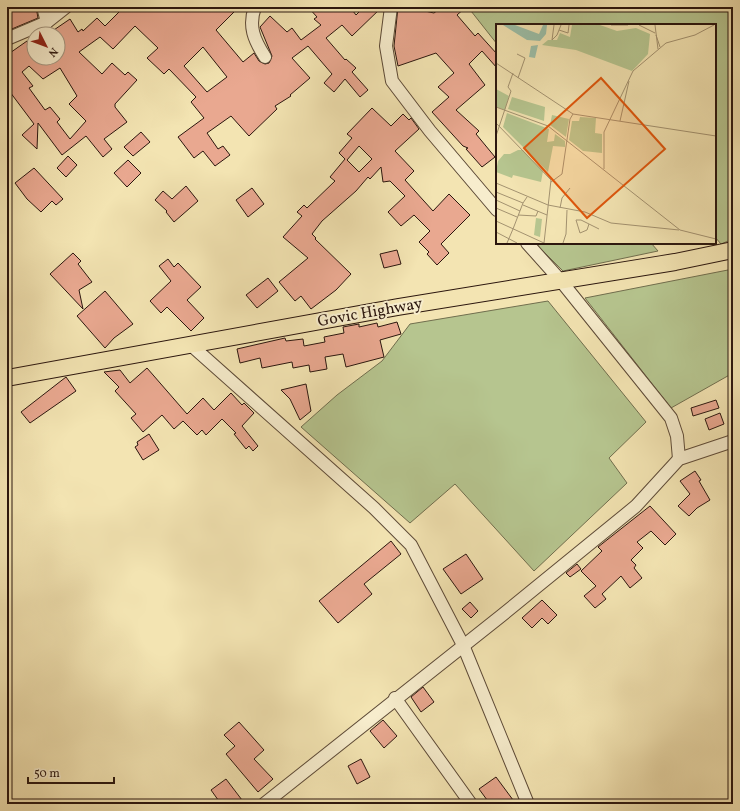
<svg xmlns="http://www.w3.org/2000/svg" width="740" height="811" viewBox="0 0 740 811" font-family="Vollkorn,serif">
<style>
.green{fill:#b6c58f;stroke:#706e4e}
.building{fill:#e9a890;stroke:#2b160e;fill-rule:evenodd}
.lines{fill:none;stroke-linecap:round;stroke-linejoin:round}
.minor-casing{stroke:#5d4a37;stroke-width:14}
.major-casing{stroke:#2b160e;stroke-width:18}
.minor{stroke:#f7edcd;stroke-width:12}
.major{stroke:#f3e4b2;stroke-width:16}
.labels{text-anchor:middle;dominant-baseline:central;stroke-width:4;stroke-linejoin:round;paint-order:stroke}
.street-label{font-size:16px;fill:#2b160e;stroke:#f7edcd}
.inset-road{fill:none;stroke:#a39270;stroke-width:1}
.view{fill:#df560c;fill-opacity:0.15;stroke:#df560c;stroke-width:2}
.inset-edge{fill:none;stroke:#2b160e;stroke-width:2}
</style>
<rect width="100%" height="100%" fill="#f3e4b2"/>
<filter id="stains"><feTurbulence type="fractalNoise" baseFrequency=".005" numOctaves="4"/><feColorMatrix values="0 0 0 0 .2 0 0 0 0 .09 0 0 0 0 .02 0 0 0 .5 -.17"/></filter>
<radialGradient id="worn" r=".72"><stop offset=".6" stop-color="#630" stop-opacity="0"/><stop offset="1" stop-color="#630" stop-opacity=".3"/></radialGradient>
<g class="green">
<path d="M555 7H733V239L721 244 715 237V25H497V44L471 11Z"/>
<path d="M535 243H651L658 251 563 271Z"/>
<path d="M733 269V373L671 408 585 298Z"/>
<path d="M548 301 646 422 609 458 627 483 534 571 455 484 410 523 301 427 337 395 382 361 410 324Z"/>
</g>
<g class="building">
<path d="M7 7H36L38 18 7 31Z"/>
<path d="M124 7H239L216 30 243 62 254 53 259 61 265 64 269 63 272 56 260 27 270 16 287 32 292 28 301 40 321 25 314 19 317 17 308 7H350L356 15 364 7H382L352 36 342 25 326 38 345 60 346 59 356 68 352 72 368 90 360 97 345 79 334 92 324 83 332 74 308 46 292 58 310 78 290 95 291 96 275 106 277 109 249 136 231 116 207 133 218 149 223 146 230 155 215 166 203 151 194 158 178 137 204 118 191 102 196 97 169 69 164 74 147 58 158 48 135 26 113 49 100 37 79 52 102 74 112 63 125 75 128 72 137 80 115 104V107L127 122 104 139 112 149 103 157 86 136 62 155 38 123 37 149 22 135 34 124 7 88V83L11 80 7 75V55L27 41 34 50V58H58V34H48L70 19 78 32 82 29 83 31 97 18 105 26ZM203 47 227 77 207 92 184 66ZM29 66 43 79 60 68 77 96 69 104 86 121 70 139 57 122 60 119 50 107 45 110 29 88 33 86 22 72Z"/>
<path d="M398 7H417L416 9 434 13 442 7H466L457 15 475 36 478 33 497 54V68L482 51 469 64 485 85 456 110 479 131 476 134 495 157 482 167 466 149 468 148 463 146 432 112 449 97 438 87 454 73 436 53 398 66 394 46Z"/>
<path d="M372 108 391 126 403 114 409 120 411 118 419 129 395 151 414 171 405 180 433 211 449 194 470 215 441 244 449 253 437 265 427 254 429 252 419 242 430 231 414 215 401 226 388 212 405 196 390 181 383 182 381 167 370 179 368 177 356 191 322 221 312 234 316 238 315 239 351 274 336 290 311 309 301 296 295 301 279 282 308 258 283 237 302 216 297 212 304 205 307 208 335 181 330 177 345 159 339 153 352 138 347 134ZM359 146 372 159 359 172 347 160Z"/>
<path d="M141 132 150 142 133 156 124 147Z"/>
<path d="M68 156 77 165 66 177 57 168Z"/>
<path d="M128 160 141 173 127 187 114 173Z"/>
<path d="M34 168 63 199 56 205 52 201 41 212 27 199 15 183Z"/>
<path d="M186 186 198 201 174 222 166 212 167 211 155 200 163 191 172 199Z"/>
<path d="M252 188 264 204 248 217 236 200Z"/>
<path d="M397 250 401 264 384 268 380 254Z"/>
<path d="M73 253 81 261 78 264 92 282 79 290 83 309 50 274Z"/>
<path d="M168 259 174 267 178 263 201 287 187 300 204 318 191 331 167 307 161 313 150 301 171 281 159 266Z"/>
<path d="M268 278 278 291 257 308 246 295Z"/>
<path d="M105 291 133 324 114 338 105 348 77 316Z"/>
<path d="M397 322 401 334 380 340 384 357 346 367 343 354 325 357 327 369 310 372 309 365 293 368 292 362 262 368 260 358 240 363 237 349 285 338 286 341 303 339 304 346 325 342 324 337 344 333 343 327 359 324V327L377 323 378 327Z"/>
<path d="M147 368 187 414 203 398 214 410 231 393 242 405 244 403 254 413 242 426 258 446 253 451 249 446 246 449 234 434 236 433 222 419 206 435 202 430 197 435 183 421 174 429 162 415 143 432 131 418 136 414 115 391 119 387 104 372 120 370 130 383Z"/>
<path d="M66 377 76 391 30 423 21 412Z"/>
<path d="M306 384 311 411 300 420 290 399 281 390Z"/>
<path d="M716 400 719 408 693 416 691 408Z"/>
<path d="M720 413 724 424 709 430 705 419Z"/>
<path d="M149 434 159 450 143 460 135 447 138 445 137 442Z"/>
<path d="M695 471 701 480 699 481 710 500 697 508 689 516 678 506 690 494 680 481Z"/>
<path d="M650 506 676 534 665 545 651 531 637 542 643 548 631 560 636 565 634 568 642 578 630 588 621 576 602 594 606 599 595 608 584 596 596 586 581 571 602 551 598 547Z"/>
<path d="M391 541 401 554 364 584 372 594 338 623 319 601Z"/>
<path d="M466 554 483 579 461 594 443 569Z"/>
<path d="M577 564 581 569 570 577 566 573Z"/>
<path d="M542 600 557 615 548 624 542 618 532 628 522 618Z"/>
<path d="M470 602 478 611 471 618 462 609Z"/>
<path d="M423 687 434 702 421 712 411 697Z"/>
<path d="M383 720 397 736 384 748 370 731Z"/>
<path d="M239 722 264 750 254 759 273 779 258 792 226 754 235 746 224 735Z"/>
<path d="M361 759 370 777 357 784 348 766Z"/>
<path d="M496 777 516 804H490L479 789Z"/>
<path d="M226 779 242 800 237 804H221L211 790Z"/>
</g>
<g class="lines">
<g class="minor-casing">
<g id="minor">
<path d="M43 7 47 22"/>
<path d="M255 7C248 26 254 40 265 57"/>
<path d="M391 7 386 46 392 81 430 131 497 210"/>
<path d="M7 39 47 22 66 7"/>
<path d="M527 243 561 281 671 418 677 436 679 459"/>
<path d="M192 346 374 508 411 545 463 645 528 804"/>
<path d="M395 698 471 804"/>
<path d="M264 804 501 616 636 506 679 459 733 441"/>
</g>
</g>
<g class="major-casing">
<path id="major" d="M7 378 398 307 675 262 733 250"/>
</g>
<use href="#minor" class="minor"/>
<use href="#major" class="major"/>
</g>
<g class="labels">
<g class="street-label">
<text transform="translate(370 313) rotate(-10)">Govic Highway</text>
</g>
</g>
<g transform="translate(496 24)">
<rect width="220" height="220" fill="#f3e4b2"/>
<path d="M76 1H104L121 7 140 4 154 10 152 30 136 47 80 26 46 21 52 16H61L64 9 74 13ZM0 65 13 72 9 86 0 83ZM16 73 49 83 48 97 12 85ZM11 89 53 105 51 118 58 117 59 110 69 117V123L57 122 52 148 7 103ZM56 91 73 95 70 113 54 101ZM84 93 100 94 99 109 106 110V129L87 127 73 116 76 97H83ZM22 126H27L47 147 45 158 17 151 16 154 0 148 2 137 8 130H14ZM40 194 46 195 44 213 38 211Z" fill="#b6c58f"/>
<path d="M7 1H19L43 10 47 1H51L50 10 44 17 31 16ZM42 21 39 34 33 33 35 22Z" fill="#9cbfa8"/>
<path class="inset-road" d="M58 1 56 16 61 11 65 1M115 1H132M143 1 159 9M159 1 162 25M63 6 72 9 73 1M160 11 164 23M21 30 29 34 22 54M0 39 77 90 220 112M0 83 52 102 184 206 220 215M124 97 133 57M0 99 55 156 48 219M0 112 15 67 12 63 17 49M108 145V108L137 47 170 19 199 11 218 1M55 158 66 150 74 95 77 90M0 159 52 181 89 188 115 199 183 206M0 168 27 179 31 173M0 176 24 187M27 181 51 191M0 184 21 193M64 184 66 174 74 164M22 191 40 192 42 187M0 197 48 219M93 200 91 206 84 209 80 196H85L103 205M17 205 27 179M0 208 21 219M11 219 17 205M67 219 70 210 71 186"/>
<path class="view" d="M105 54 169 125 91 194 28 124Z"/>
<rect width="220" height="220" class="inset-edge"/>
</g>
<rect width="740" height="811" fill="none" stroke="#f3e4b2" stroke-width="24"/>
<rect x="8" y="8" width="724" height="795" fill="none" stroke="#2b160e" stroke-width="2"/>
<rect x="12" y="12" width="716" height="787" fill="none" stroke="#2b160e"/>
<g transform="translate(46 46) rotate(132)"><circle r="19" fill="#f7edcd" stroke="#a59781"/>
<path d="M0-3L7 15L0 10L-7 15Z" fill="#8f2418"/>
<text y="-6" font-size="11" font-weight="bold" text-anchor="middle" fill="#2b160e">N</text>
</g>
<path d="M28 777v6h86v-6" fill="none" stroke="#2b160e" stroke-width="2"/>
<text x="34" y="777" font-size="12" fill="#2b160e" stroke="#f7edcd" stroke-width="3" paint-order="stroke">50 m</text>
<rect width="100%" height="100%" filter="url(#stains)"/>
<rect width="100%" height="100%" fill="url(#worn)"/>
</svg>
